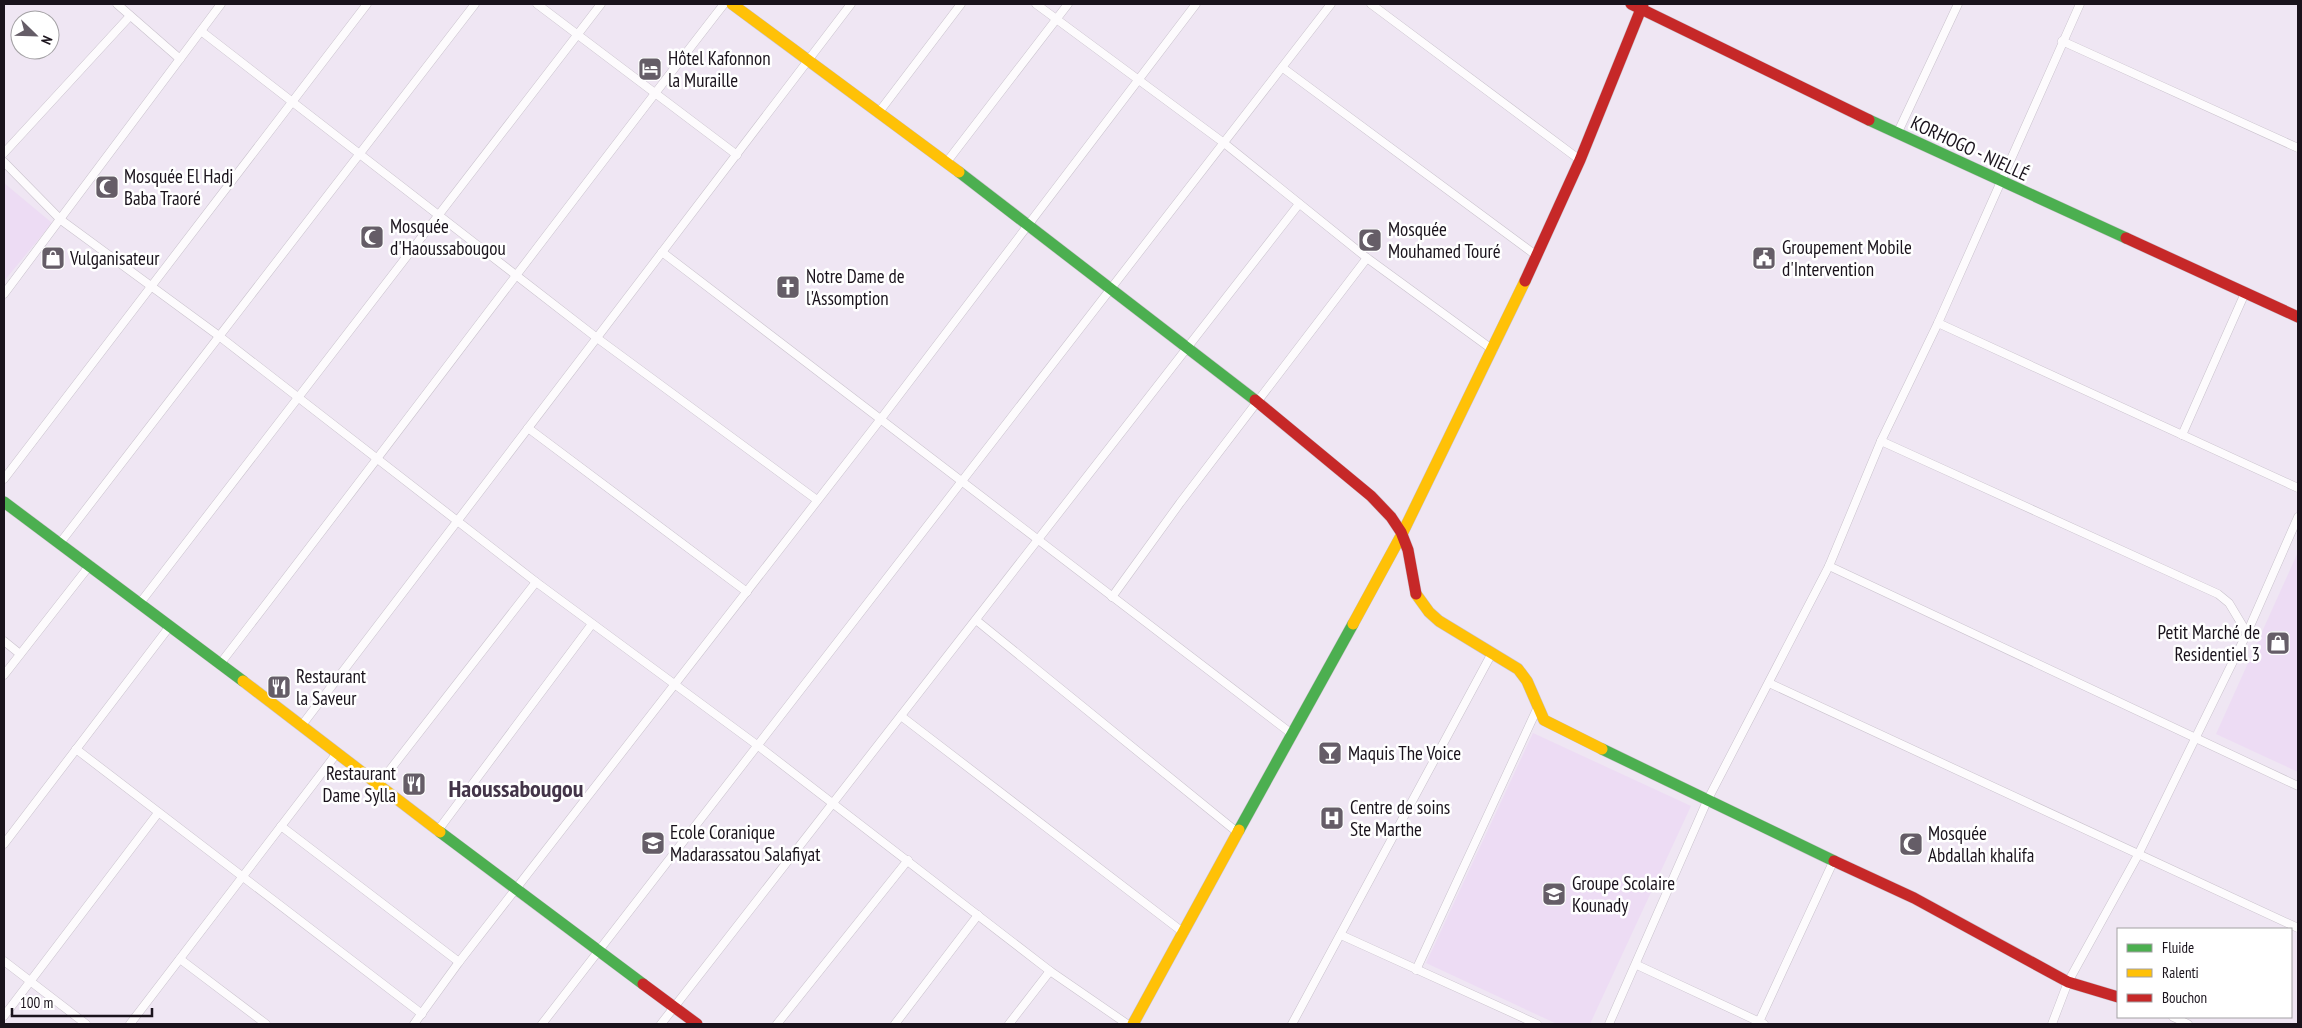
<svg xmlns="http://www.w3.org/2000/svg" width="2302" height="1028" viewBox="0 0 2302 1028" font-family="'PT Sans Narrow',sans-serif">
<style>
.built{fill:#eddcf4}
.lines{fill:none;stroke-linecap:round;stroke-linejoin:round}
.street-casing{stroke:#c9c2cc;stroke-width:9}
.fast-casing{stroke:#c9c2cc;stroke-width:12}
.slow-casing{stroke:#c9c2cc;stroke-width:12}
.jam-casing{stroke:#c9c2cc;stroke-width:12}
.street{stroke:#fdfbfd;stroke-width:8}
.fast{stroke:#4caf50;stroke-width:11}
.slow{stroke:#ffc107;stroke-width:11}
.jam{stroke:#c62828;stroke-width:11}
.labels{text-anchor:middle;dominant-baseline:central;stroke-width:5;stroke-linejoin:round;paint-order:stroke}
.poi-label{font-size:19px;fill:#1a131c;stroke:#fff;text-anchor:start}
.street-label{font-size:19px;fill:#1a131c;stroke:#fff}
.district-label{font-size:24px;font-weight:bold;fill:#433448;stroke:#fff}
</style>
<rect width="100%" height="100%" fill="#efe6f3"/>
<g class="built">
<path d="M4 183 52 223 4 281Z"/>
<path d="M2298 552V772L2216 734Z"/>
<path d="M1533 733 1691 806 1590 1024H1557L1426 963Z"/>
</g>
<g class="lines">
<g class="street-casing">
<g id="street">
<path d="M117 4 180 59"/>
<path d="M537 4 737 155"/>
<path d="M1036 4 1224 143 1367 258 1493 350"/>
<path d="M1371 4 1580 160"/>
<path d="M201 31 597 338 817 500"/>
<path d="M2062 41 2298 148"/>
<path d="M1283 68 1537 256"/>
<path d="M879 112 961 4"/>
<path d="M1897 134 1958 4"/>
<path d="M4 153 130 16"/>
<path d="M4 162 61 220 219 336 536 582 757 745 1050 971 1127 1024"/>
<path d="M946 163 1068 4"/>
<path d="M662 252 1292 734"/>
<path d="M4 294 221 4"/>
<path d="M1938 323 2298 488"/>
<path d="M528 428 747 592"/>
<path d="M2182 435 2245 293"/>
<path d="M1881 441 2218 594 2229 603 2247 633"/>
<path d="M4 479 367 4"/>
<path d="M60 543 475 4"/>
<path d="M1829 566 2298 786"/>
<path d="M1112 597 1180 503 1367 258"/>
<path d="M140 603 601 4"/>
<path d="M976 620 1237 832"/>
<path d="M4 641 20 654"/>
<path d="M220 664C389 445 554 223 724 4"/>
<path d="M4 675 90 565"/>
<path d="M1769 683 2298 928"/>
<path d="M901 716 1184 933"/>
<path d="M302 725 851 4"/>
<path d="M76 749 422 1014"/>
<path d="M379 784 536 582"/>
<path d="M281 826 459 962"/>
<path d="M439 829 592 624"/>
<path d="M4 844 170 626"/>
<path d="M1341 935 1537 1024"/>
<path d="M180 959 266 1024"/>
<path d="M4 961 86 1024"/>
<path d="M1637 965 1764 1024"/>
<path d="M1416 970 1537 709"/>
<path d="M4 1016 158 813"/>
<path d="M2173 1017 2188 1024"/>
<path d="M130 1024 337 753"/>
<path d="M414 1024 459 962 880 420 1196 4"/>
<path d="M542 1024 1331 4"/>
<path d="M661 1024 1299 204"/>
<path d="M777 1024 908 860"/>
<path d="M895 1024 978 915"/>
<path d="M1009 1024 1050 971"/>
<path d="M1292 1024 1492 653"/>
<path d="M1609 1024 1707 801 1829 566 1881 441 1938 323 2080 4"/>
<path d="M1758 1024 1834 860"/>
<path d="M2052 1024 2068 982 2138 855 2247 633 2298 517"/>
</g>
</g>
<g class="fast-casing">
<g id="fast">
<path d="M1869 120 2126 238"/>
<path d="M959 172 1255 400"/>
<path d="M4 502 243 681"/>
<path d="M1602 749 1834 861"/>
<path d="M1239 830 1353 624"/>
<path d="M440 832 643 984"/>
</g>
</g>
<g class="slow-casing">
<g id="slow">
<path d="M732 4 959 172"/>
<path d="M1416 594 1429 612 1439 621 1518 669 1527 681 1544 720 1602 749"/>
<path d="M1353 624 1402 534 1525 281"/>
<path d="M243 681 440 832"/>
<path d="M1133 1024 1239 830"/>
</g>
</g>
<g class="jam-casing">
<g id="jam">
<path d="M1631 4 1869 120"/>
<path d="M2126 238 2298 317"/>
<path d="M1525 281 1580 160 1643 4"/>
<path d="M1255 400 1371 496 1391 517 1401 532 1408 550 1416 594"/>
<path d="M1834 861 1914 898 2068 982 2118 997"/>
<path d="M643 984 697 1024"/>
</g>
</g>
<use href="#street" class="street"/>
<use href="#fast" class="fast"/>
<use href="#slow" class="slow"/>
<use href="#jam" class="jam"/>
</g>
<defs>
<g id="hotel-square" transform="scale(1.25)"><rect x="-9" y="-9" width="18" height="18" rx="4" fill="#655d67" stroke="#fff"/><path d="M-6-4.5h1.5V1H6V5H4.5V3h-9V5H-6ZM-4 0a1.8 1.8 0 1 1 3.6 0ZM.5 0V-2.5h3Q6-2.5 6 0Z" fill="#fff"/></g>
<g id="mosque-square" transform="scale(1.25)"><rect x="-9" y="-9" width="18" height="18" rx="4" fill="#655d67" stroke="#fff"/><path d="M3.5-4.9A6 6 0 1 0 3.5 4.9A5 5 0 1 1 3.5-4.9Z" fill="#fff"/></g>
<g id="shop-square" transform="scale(1.25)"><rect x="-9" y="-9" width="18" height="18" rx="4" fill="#655d67" stroke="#fff"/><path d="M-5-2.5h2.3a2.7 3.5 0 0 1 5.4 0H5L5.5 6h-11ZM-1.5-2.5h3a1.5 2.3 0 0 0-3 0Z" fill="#fff"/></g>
<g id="civic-square" transform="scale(1.25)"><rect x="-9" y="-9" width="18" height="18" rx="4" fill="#655d67" stroke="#fff"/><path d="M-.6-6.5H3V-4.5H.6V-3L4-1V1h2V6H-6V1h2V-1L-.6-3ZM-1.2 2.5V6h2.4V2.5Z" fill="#fff"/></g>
<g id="church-square" transform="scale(1.25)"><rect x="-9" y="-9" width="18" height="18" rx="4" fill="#655d67" stroke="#fff"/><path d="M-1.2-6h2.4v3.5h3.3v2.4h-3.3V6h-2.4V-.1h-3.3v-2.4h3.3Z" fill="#fff"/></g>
<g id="restaurant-square" transform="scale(1.25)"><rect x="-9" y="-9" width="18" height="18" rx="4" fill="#655d67" stroke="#fff"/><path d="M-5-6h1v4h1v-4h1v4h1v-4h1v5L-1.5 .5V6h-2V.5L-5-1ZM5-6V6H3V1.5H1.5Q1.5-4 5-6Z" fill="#fff"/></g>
<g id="bar-square" transform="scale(1.25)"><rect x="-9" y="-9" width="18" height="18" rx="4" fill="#655d67" stroke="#fff"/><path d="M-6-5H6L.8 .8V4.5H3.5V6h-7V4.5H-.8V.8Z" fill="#fff"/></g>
<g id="hospital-square" transform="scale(1.25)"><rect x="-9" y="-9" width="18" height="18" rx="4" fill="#655d67" stroke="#fff"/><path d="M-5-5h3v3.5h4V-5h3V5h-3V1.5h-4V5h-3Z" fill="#fff"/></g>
<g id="school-square" transform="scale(1.25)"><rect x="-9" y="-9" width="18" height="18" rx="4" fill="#655d67" stroke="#fff"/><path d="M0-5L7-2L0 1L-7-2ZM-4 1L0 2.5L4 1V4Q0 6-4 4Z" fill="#fff"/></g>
</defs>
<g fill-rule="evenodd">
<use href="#hotel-square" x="650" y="69"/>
<use href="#mosque-square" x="107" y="187"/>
<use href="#mosque-square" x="372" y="237"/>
<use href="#mosque-square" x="1370" y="240"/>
<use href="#shop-square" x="53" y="258"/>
<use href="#civic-square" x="1764" y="258"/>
<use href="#church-square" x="788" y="287"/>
<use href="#shop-square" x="2278" y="643"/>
<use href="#restaurant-square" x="279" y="687"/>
<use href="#bar-square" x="1330" y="753"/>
<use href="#restaurant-square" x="414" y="784"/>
<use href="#hospital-square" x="1332" y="818"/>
<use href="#school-square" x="653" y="843"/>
<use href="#mosque-square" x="1911" y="844"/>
<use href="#school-square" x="1554" y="894"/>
</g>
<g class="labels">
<g class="poi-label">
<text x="668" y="58">Hôtel Kafonnon<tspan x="668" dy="22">la Muraille</tspan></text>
<text x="124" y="176">Mosquée El Hadj<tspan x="124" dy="22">Baba Traoré</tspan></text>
<text x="390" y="226">Mosquée<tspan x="390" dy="22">d'Haoussabougou</tspan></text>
<text x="1388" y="229">Mosquée<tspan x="1388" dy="22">Mouhamed Touré</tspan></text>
<text x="1782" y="247">Groupement Mobile<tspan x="1782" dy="22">d'Intervention</tspan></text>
<text x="70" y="258">Vulganisateur</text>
<text x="806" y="276">Notre Dame de<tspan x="806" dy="22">l'Assomption</tspan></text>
<text x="2260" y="632" text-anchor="end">Petit Marché de<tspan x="2260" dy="22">Residentiel 3</tspan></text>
<text x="296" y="676">Restaurant<tspan x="296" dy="22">la Saveur</tspan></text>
<text x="1348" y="753">Maquis The Voice</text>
<text x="396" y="773" text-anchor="end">Restaurant<tspan x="396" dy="22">Dame Sylla</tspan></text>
<text x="1350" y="807">Centre de soins<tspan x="1350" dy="22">Ste Marthe</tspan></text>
<text x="670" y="832">Ecole Coranique<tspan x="670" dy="22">Madarassatou Salafiyat</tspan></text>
<text x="1928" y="833">Mosquée<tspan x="1928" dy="22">Abdallah khalifa</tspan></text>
<text x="1572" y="883">Groupe Scolaire<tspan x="1572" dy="22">Kounady</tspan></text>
</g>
<g class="street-label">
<text transform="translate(1970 148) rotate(25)">KORHOGO - NIELLÉ</text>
</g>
<g class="district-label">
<text x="516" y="788">Haoussabougou</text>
</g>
</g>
<rect width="2302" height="1028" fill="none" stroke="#1a131c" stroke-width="10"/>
<rect x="2117" y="928" width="175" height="90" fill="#ffffff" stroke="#a3a1a4"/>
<rect x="2127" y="944" width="25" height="8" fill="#4caf50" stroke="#a3a1a4"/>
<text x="2162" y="953" font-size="15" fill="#1a131c">Fluide</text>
<rect x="2127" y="969" width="25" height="8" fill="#ffc107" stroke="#a3a1a4"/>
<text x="2162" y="978" font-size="15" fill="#1a131c">Ralenti</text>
<rect x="2127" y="994" width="25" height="8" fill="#c62828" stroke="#a3a1a4"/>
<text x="2162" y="1003" font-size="15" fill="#1a131c">Bouchon</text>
<g transform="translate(35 35) rotate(113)"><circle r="24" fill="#ffffff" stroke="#a3a1a4"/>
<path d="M0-4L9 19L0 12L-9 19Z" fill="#655d67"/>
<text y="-8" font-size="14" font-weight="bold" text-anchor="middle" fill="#1a131c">N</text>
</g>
<path d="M12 1008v8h140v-8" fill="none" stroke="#1a131c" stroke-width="2.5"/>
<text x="20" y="1008" font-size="15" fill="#1a131c" stroke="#ffffff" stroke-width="4" paint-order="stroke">100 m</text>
</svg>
